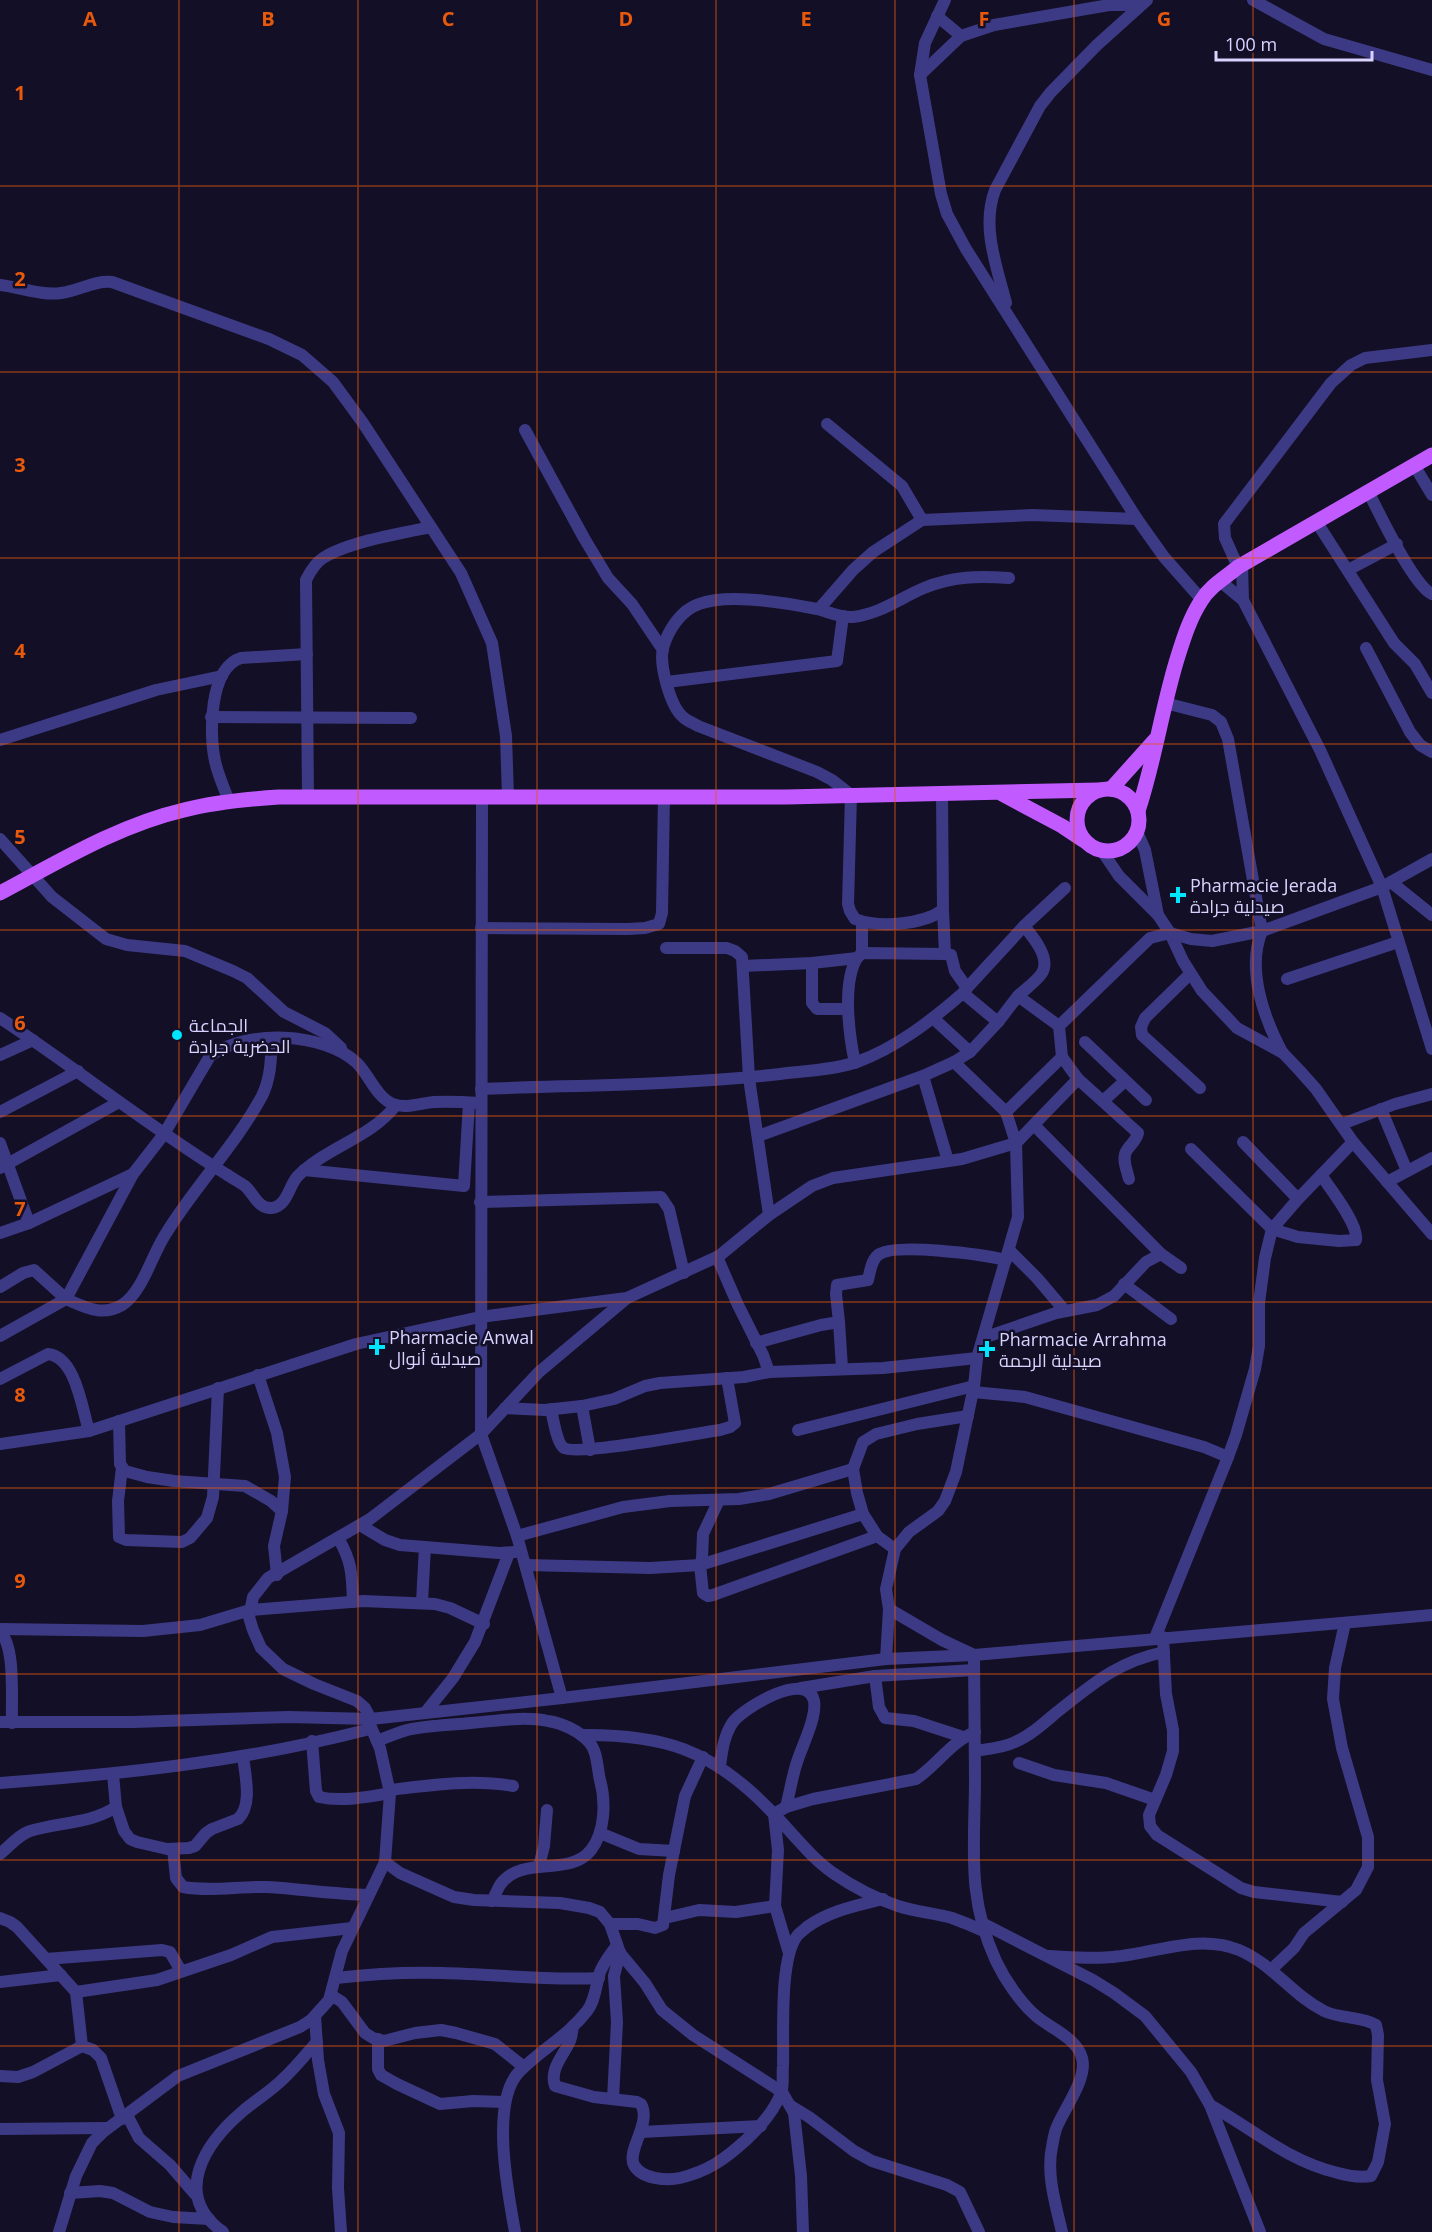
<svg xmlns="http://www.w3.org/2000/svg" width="1432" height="2232" viewBox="0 0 1432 2232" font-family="'Open Sans',Cairo,sans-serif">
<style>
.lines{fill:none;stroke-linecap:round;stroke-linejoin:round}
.minor{stroke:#3d3a85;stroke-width:12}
.major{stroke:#c25bff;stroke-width:15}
.grid{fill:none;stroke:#e8590c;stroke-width:1.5;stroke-opacity:0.55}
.poi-dot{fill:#00e5ff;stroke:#130f26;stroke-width:2}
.labels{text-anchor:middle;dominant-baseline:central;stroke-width:5;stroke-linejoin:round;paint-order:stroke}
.poi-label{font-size:18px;fill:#d9d4ff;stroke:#130f26;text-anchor:start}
.grid-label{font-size:20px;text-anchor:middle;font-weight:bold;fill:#e8590c;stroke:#130f26;stroke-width:5;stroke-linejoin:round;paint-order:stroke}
</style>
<rect width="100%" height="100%" fill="#130f26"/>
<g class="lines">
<g class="minor">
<path d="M945 0 925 43 920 75 941 194 947 214 966 249 1137 519 1164 557 1202 600"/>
<path d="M1253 0 1324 39 1432 70"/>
<path d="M937 16 961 36"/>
<path d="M920 75 961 36 994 25 1109 5H1139"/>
<path d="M0 285C19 287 42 296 61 293 79 291 94 280 112 282L269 339 302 355 333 382 363 423 461 573 492 643 506 736 508 797"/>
<path d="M1006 303C997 267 981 227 995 190L1040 106 1051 92 1097 45 1147 0"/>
<path d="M827 424 902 486 922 520"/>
<path d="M525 430 584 538 608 578 632 604 663 650"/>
<path d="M1414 465 1432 495"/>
<path d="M1368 491C1379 513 1413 585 1432 594"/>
<path d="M1316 521 1394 643 1415 664 1432 693"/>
<path d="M1242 565 1243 600"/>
<path d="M1238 567 1225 538 1224 524 1331 383 1351 365 1365 358 1432 350"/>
<path d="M1348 570 1397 544"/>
<path d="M1220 581 1243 600 1320 750 1382 887 1432 1049"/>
<path d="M819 609 853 570 873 552 922 520 1032 515 1137 519"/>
<path d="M1366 648 1410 732 1420 745 1432 752"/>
<path d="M667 682 837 661 843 616"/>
<path d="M1165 703 1212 715 1221 722 1228 739 1262 931C1246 969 1264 1018 1282 1052"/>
<path d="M211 717 411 718"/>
<path d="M0 740 156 690 222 676"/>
<path d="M942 794 943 910C922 925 879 928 855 919L850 911 848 904 851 795 832 780 817 772 698 726C693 723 687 721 683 717 670 706 659 664 663 648 668 630 681 610 699 604 728 593 787 603 817 609 829 612 841 618 853 617 880 614 900 598 924 588 953 576 978 576 1009 578"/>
<path d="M308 797 306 580C310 572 315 563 323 558 348 542 401 533 431 527"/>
<path d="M482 798 481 1434 517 1536 562 1698"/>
<path d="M229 801C224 788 218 775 215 761 209 734 209 668 241 658L307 654"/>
<path d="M1137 832 1145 850 1158 915"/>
<path d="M0 839 52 897 106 939 127 945 185 951 233 971 247 978 284 1012 325 1033 341 1048"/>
<path d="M1102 851 1119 876 1158 915 1170 933 1183 961 1202 991 1237 1028 1283 1053 1300 1071 1316 1089 1353 1142 1432 1234"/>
<path d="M1391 882 1432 915"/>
<path d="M943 910 945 954"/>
<path d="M481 928 628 929 645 928 659 924 662 913 664 796"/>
<path d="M666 948H727L735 951 742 957 749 1078 769 1215"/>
<path d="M862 953V922"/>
<path d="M812 963V1003L817 1009H848"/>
<path d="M743 966 812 963 857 958 862 953 945 954 951 955 955 971 967 988 963 993 998 1022 1018 996 1059 1026"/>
<path d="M1190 974 1145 1018 1141 1027 1142 1035 1200 1088"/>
<path d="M1287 979 1398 942"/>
<path d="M967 988 1024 926 1065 888"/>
<path d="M1018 996C1025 989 1036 982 1042 973 1051 958 1033 937 1024 926"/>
<path d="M0 1018C76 1068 148 1126 226 1174 232 1178 239 1182 245 1186 254 1194 258 1209 272 1208 287 1206 289 1186 297 1177 326 1147 371 1138 396 1105"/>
<path d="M933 1018 970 1052"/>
<path d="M1085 1042 1146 1100"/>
<path d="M0 1055 33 1040"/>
<path d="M954 1062 1006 1112 1016 1143 1018 1217 977 1358 974 1386 956 1472 945 1501 938 1511 909 1532 895 1549 886 1589 889 1609 942 1640 974 1655C974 1696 975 1737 975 1778 975 1846 966 1896 996 1961 1005 1980 1020 2002 1036 2016 1050 2028 1077 2038 1082 2058 1088 2079 1063 2110 1056 2129 1054 2135 1053 2141 1052 2147 1046 2174 1056 2206 1062 2232"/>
<path d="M855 1063C849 1035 842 983 857 958"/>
<path d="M923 1076 948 1161"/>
<path d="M1078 1079 1138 1133C1136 1141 1131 1144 1127 1150 1121 1158 1127 1170 1129 1179"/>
<path d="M481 1089C580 1085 682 1085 780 1074 805 1071 833 1070 857 1062 896 1048 932 1020 963 993"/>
<path d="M1103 1101 1125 1081"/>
<path d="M1381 1109 1407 1171"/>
<path d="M0 1112 78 1071"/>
<path d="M1006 1112 1062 1057"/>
<path d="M1342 1124 1395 1104 1432 1094"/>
<path d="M1034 1125 1161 1254"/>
<path d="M758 1136 923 1076 954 1062 970 1052 998 1022"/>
<path d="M1243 1142 1298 1199"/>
<path d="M0 1143 29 1223"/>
<path d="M1191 1149 1272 1229 1298 1237 1339 1241 1356 1240C1359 1225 1330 1188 1321 1175"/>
<path d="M0 1168 119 1102"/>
<path d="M304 1170 464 1186 469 1103"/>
<path d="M133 1174 66 1299C85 1307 102 1317 122 1305 142 1293 152 1255 165 1235 194 1187 235 1146 262 1096 271 1078 271 1058 272 1038"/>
<path d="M1387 1182 1432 1158"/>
<path d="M480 1202 661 1197 669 1209 684 1273"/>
<path d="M0 1233 29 1223 133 1174 164 1134 210 1056C246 1029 324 1032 357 1063 369 1075 377 1098 393 1104 406 1109 421 1103 434 1102 449 1101 465 1102 480 1103"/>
<path d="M1009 1250 1037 1278 1065 1311"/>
<path d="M717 1257 738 1305 763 1355 769 1372"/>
<path d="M1124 1284 1171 1319"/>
<path d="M0 1287 23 1273 34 1270 66 1299 0 1336"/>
<path d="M839 1322 842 1368"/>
<path d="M983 1338 1056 1313 1097 1305 1114 1296 1146 1262 1161 1254 1181 1268"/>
<path d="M756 1343 821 1325 839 1322 836 1294 837 1285 868 1280C870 1272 871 1261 878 1255 894 1242 985 1255 1006 1260"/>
<path d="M258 1375 277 1433 285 1477 282 1511 274 1546 277 1575"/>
<path d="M0 1379 48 1354C76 1357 82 1409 89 1431"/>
<path d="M973 1392 1025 1397 1204 1447 1228 1457 1236 1435 1255 1369 1259 1346V1303L1265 1258 1272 1229 1298 1199 1353 1142"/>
<path d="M582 1406 590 1450"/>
<path d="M505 1408 545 1410 582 1406 614 1399 645 1386 660 1383 744 1377 769 1372 883 1368 977 1358"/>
<path d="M551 1409C553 1418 557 1444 564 1448 577 1456 698 1433 720 1430L730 1427 735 1423 727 1378"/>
<path d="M119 1421 120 1464 125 1471 147 1477 174 1481 245 1486 271 1501 282 1511"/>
<path d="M798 1430 974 1386"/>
<path d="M0 1444 89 1431 356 1344 480 1317 627 1298 719 1256 769 1215 812 1186 833 1178 962 1159 1016 1143 1078 1079 1062 1057 1059 1026 1150 938 1170 933 1191 939 1212 941 1262 931 1382 887 1432 859"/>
<path d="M122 1468 118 1501 119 1537 126 1540 182 1542 190 1538 207 1518 213 1497 218 1388"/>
<path d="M863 1514 700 1565 703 1593 708 1596 713 1595 877 1536"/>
<path d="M360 1525 385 1540 400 1545 499 1553 515 1552"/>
<path d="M517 1536 623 1507 670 1501 739 1499 769 1494 853 1469"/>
<path d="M338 1538C352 1561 352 1575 353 1602"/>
<path d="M895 1549 877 1536 872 1528 863 1514 857 1493 853 1469 863 1442 876 1434 917 1424 968 1416"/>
<path d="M526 1565 650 1568 700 1565 702 1559 703 1534 719 1500"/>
<path d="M422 1602 425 1547"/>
<path d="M0 1629 143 1631 200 1625 250 1610 363 1601 435 1604 450 1608 484 1624"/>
<path d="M0 1632C16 1646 11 1702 12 1723"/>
<path d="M1163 1637 1166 1694 1173 1730V1751L1166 1775 1149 1815 1150 1826 1157 1835 1241 1888 1254 1892 1342 1902"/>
<path d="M1155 1638 1228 1457"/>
<path d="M886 1659 889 1609"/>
<path d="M875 1676 879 1707 885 1718 914 1721 963 1737"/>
<path d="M801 1688 875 1676 974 1670"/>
<path d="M425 1713 453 1678 475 1642 509 1553"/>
<path d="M0 1722H133L289 1717 371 1719 562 1698 886 1659 974 1655 1432 1615"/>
<path d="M581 1735C662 1734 711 1749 769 1809 791 1831 808 1855 833 1873 852 1886 877 1899 898 1906 916 1912 934 1913 952 1918 963 1922 975 1927 986 1932"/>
<path d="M312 1741 316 1791 319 1797C341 1802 368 1797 390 1793"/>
<path d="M377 1741C387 1737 397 1733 407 1730 428 1725 450 1725 471 1723 496 1721 524 1716 548 1721 562 1723 579 1731 588 1741 598 1751 597 1768 600 1780 606 1802 605 1832 591 1850 569 1878 522 1854 500 1885 497 1890 495 1896 492 1901"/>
<path d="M975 1751C988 1749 1003 1748 1015 1742 1031 1735 1044 1723 1057 1712 1094 1683 1117 1662 1164 1652"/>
<path d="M1019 1763 1054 1775 1106 1783 1155 1800"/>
<path d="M720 1766C722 1751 724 1735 733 1722 744 1708 807 1669 814 1701 817 1717 802 1746 797 1762 792 1777 790 1792 786 1807"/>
<path d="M113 1774 116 1807 124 1831 130 1839 137 1842 167 1849 189 1848 195 1846 206 1833 212 1829 238 1819C253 1805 245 1775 243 1756"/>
<path d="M0 1783C123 1774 246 1761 366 1730L370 1725 371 1719 365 1708 357 1701 314 1684 283 1669 261 1648 253 1630 249 1617 253 1597 268 1578 370 1519 481 1434 539 1372 626 1299"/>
<path d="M390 1790C431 1785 472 1779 513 1786"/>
<path d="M600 1833 639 1849 674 1851"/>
<path d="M173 1849 176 1878 183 1887C211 1892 239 1886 267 1887 301 1889 334 1894 368 1895"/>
<path d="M0 1854C10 1846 18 1835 30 1831 59 1822 90 1824 116 1807"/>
<path d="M385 1862 400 1873 454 1897 474 1900 560 1903 589 1908 600 1912 610 1924 620 1953 645 1983 662 2010 693 2035 782 2092 794 2113 801 2176 803 2232"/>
<path d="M539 1866 544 1846 547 1810"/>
<path d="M0 1918 10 1922 17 1927 76 1992 82 2046 93 2050 101 2058 122 2119"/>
<path d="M665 1918 699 1910 736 1912 775 1906"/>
<path d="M610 1924H638L655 1928 663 1925 669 1875 685 1796 703 1757"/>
<path d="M984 1924 1093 1980 1114 1993 1145 2016 1191 2072 1210 2105 1260 2232"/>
<path d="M789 1953 775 1906 778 1850 774 1814 786 1807 813 1799 916 1779C937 1765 951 1742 975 1732"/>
<path d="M1049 1956C1070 1957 1092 1959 1113 1957 1154 1954 1198 1933 1239 1950 1274 1965 1292 1995 1324 2011 1340 2019 1361 2016 1376 2025L1378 2035 1377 2080 1385 2124 1378 2162 1371 2176C1360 2178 1349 2176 1338 2173 1288 2161 1254 2130 1210 2105"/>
<path d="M46 1959 162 1950 170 1952 181 1971"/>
<path d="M1272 1969 1294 1948 1304 1933 1356 1890 1368 1867V1837L1342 1748 1333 1699 1335 1668 1345 1623"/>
<path d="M336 1978C371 1974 407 1972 442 1973 495 1974 546 1981 599 1978"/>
<path d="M0 1982 61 1975"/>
<path d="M76 1992 157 1980 231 1955 272 1937 352 1928"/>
<path d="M331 1995 342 2002 365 2033 373 2038 384 2041 415 2033 441 2030 456 2033 495 2044 524 2067"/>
<path d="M315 2016 318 2060 324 2094 339 2133 338 2188 341 2232"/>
<path d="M573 2026C572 2031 572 2036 570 2041 564 2055 549 2069 555 2086L594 2097 637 2102 641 2104C652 2123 626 2151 634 2165 641 2179 667 2181 680 2178 708 2171 724 2160 746 2140 760 2127 774 2112 781 2093 784 2086 782 2074 783 2066 784 2035 779 1960 797 1936 799 1933 804 1930 807 1927 831 1910 856 1906 883 1899"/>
<path d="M378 2039V2069L381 2075 397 2084 440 2104 473 2101 504 2102"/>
<path d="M0 2076 18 2077 33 2072 82 2046"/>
<path d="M613 2099 617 2022 614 1976 620 1952"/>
<path d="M791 2106 809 2117 854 2151 872 2161 947 2185 960 2192 979 2232"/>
<path d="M127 2115 139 2138 170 2165 195 2194"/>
<path d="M0 2129 108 2128"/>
<path d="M641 2132 761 2126"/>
<path d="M70 2193 100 2191 113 2193 150 2212 173 2217 209 2219"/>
<path d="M59 2232 76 2176 92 2143 103 2132 178 2076 300 2027 311 2020 329 2000 342 1951 385 1862 390 1793 380 1748 370 1725"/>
<path d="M223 2232C171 2195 205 2143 243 2111 256 2100 271 2091 283 2079 295 2068 306 2054 317 2042"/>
<path d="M515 2232C508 2193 490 2102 519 2072 540 2050 568 2036 587 2011 595 2001 596 1985 600 1972 604 1962 611 1954 617 1945"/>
</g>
<g class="major">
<path d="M1111 789 1155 740"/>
<circle cx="1108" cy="820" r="31"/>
<path d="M1002 794 1062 826 1083 840"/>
<path d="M1138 811C1155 760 1162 707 1178 656 1184 637 1190 618 1201 601 1210 586 1225 578 1238 567L1432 455"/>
<path d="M0 893C58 862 119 825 184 810 215 802 247 799 279 797H786L1099 790"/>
</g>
</g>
<path class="grid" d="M179 0V2232M358 0V2232M537 0V2232M716 0V2232M895 0V2232M1074 0V2232M1253 0V2232M0 186H1432M0 372H1432M0 558H1432M0 744H1432M0 930H1432M0 1116H1432M0 1302H1432M0 1488H1432M0 1674H1432M0 1860H1432M0 2046H1432"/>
<g class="poi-dot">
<path d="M1175 886h6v6h6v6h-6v6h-6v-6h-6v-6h6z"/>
<circle cx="177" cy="1035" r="6"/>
<path d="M374 1338h6v6h6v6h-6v6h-6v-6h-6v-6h6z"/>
<path d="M984 1340h6v6h6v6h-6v6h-6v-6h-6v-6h6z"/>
</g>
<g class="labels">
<g class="poi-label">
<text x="1190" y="885">Pharmacie Jerada<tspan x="1190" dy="21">صيدلية جرادة</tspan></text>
<text x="189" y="1025">الجماعة<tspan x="189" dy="21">الحضرية جرادة</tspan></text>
<text x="389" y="1337">Pharmacie Anwal<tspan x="389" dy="21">صيدلية أنوال</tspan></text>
<text x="999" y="1339">Pharmacie Arrahma<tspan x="999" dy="21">صيدلية الرحمة</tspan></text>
</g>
</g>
<g class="grid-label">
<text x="90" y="26">A</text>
<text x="268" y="26">B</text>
<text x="448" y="26">C</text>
<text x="626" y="26">D</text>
<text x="806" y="26">E</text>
<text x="984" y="26">F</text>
<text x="1164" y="26">G</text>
<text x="20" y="100">1</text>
<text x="20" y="286">2</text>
<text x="20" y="472">3</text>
<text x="20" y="658">4</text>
<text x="20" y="844">5</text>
<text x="20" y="1030">6</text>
<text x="20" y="1216">7</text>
<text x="20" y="1402">8</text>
<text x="20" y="1588">9</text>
</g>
<path d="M1216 51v9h156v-9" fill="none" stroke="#d9d4ff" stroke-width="3"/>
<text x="1225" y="51" font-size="18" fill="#d9d4ff" stroke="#130f26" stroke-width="4.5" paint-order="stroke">100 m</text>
</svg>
